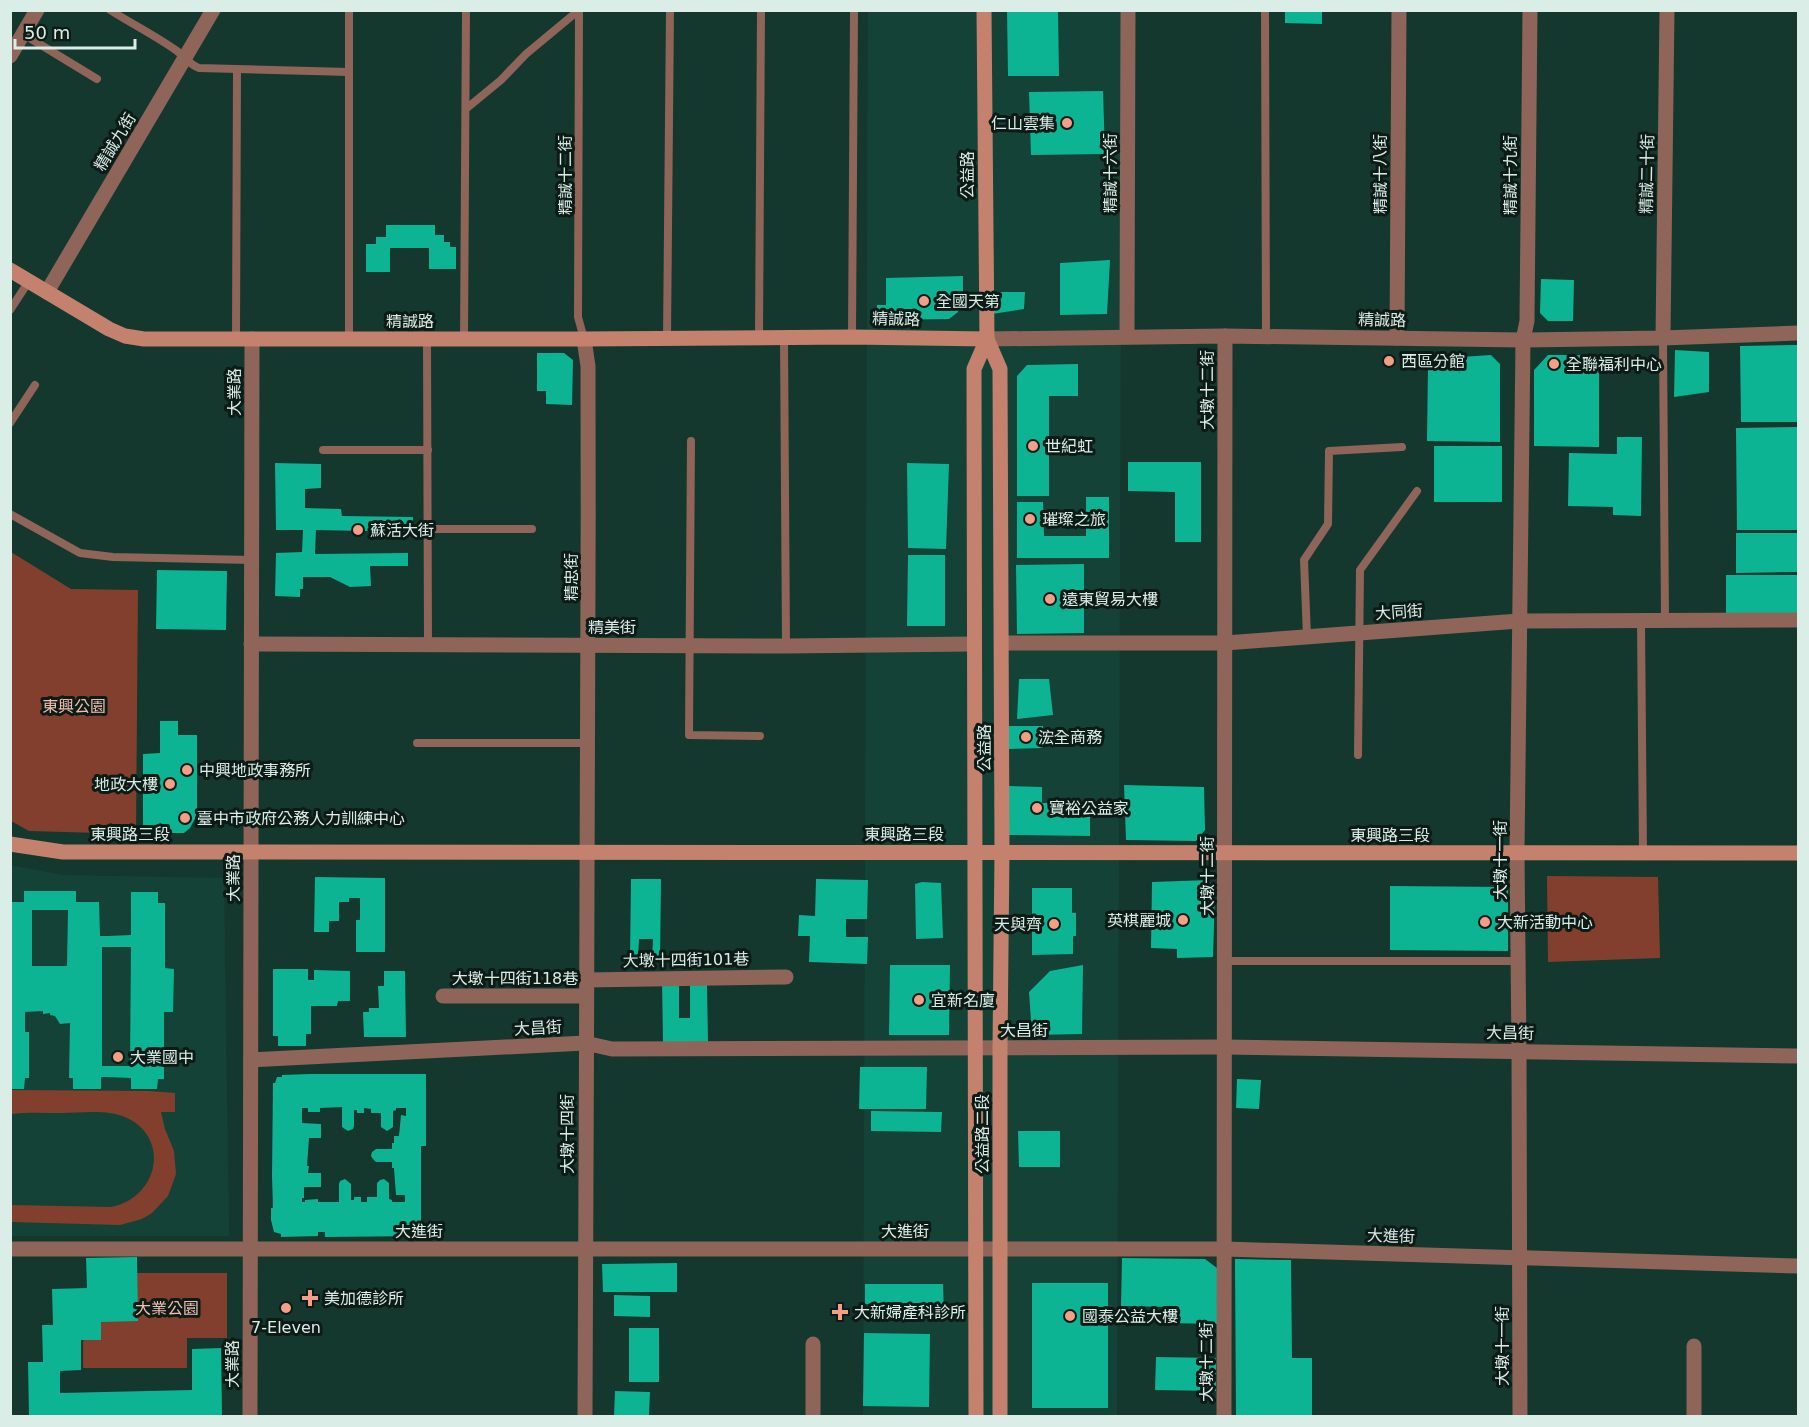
<svg xmlns="http://www.w3.org/2000/svg" width="1809" height="1427" viewBox="0 0 1809 1427" font-family="'DejaVu Sans','Noto Sans TC',sans-serif">
<style>
.built{fill:#144237}
.green{fill:#823f2d}
.building{fill:#0db494;fill-rule:evenodd}
.lines{fill:none;stroke-linecap:round;stroke-linejoin:round}
.lane{stroke:#8f6459;stroke-width:8}
.street{stroke:#8f6459;stroke-width:15}
.secondary{stroke:#c4816e;stroke-width:15}
.poi-dot{fill:#f49e87;stroke:#0d1b17;stroke-width:2}
.labels{text-anchor:middle;dominant-baseline:central;stroke-width:6;stroke-linejoin:round;paint-order:stroke}
.poi-label{font-size:16px;fill:#daede6;stroke:#0d1b17;text-anchor:start}
.street-label{font-size:16px;fill:#daede6;stroke:#0d1b17}
.park-label{font-size:16px;fill:#f2beb0;stroke:#0d1b17}
</style>
<rect width="100%" height="100%" fill="#14372e"/>
<g class="built">
<path d="M868 11H1122L1117 1416H863Z"/>
<path d="M10 865 64 875 224 878 229 1236H11Z"/>
</g>
<g class="green">
<path d="M11 552 71 589 138 590 136 834 29 831 11 821Z"/>
<path d="M1547 876 1658 877 1660 958 1548 962Z"/>
<path d="M11 1090 149 1091 175 1093V1112H161L165 1129 174 1151 176 1174 168 1196 152 1213 142 1219 120 1225 11 1222V1205L111 1207C158 1198 171 1139 127 1118 108 1109 82 1113 62 1113 45 1113 27 1112 11 1114Z"/>
<path d="M133 1273H227V1338H187V1368H83V1342L101 1307Z"/>
</g>
<g class="building">
<path d="M1007 10H1058L1059 76H1008Z"/>
<path d="M1285 10H1322V24L1285 23Z"/>
<path d="M1103 91 1105 154 1031 155 1029 92Z"/>
<path d="M386 225H435V235H444V242H450V247H456V269H429V248H390V272H366V244H376V237H386Z"/>
<path d="M1110 260 1107 314 1060 315V263Z"/>
<path d="M963 276V297L958 312 949 319 876 320 877 305H886V278Z"/>
<path d="M1541 279 1574 280 1573 321H1548L1540 313Z"/>
<path d="M991 292H1025L1024 309 992 314Z"/>
<path d="M1798 345V422H1741L1740 346Z"/>
<path d="M1675 350 1709 352V392L1674 397Z"/>
<path d="M537 353H564L573 360 572 405 546 404V391H537Z"/>
<path d="M1491 355 1500 364V442L1427 441 1428 365H1459L1460 374V357Z"/>
<path d="M1548 355H1599V447L1534 446V370Z"/>
<path d="M1078 364V396H1049V496H1017V376L1027 365Z"/>
<path d="M1798 427V530H1737L1736 428Z"/>
<path d="M1617 437H1642L1641 516 1613 515V507L1568 506 1569 453 1617 454Z"/>
<rect x="1434" y="446" width="68" height="56"/>
<path d="M1128 462H1201V542H1175V492L1128 491Z"/>
<path d="M275 463 321 464V488L305 489V508L341 509 342 516 413 517V532L316 530 315 554 408 553V566H370L371 586 350 587 330 577H303V589H300V597L275 596 276 553 302 552 303 530H276Z"/>
<path d="M907 463 949 464 946 549 908 548Z"/>
<path d="M1086 497H1109V558H1017V502H1043L1044 536H1086Z"/>
<path d="M1736 533H1798V572L1736 573Z"/>
<path d="M908 555H945V626H907Z"/>
<path d="M1084 564V633L1017 634 1016 565Z"/>
<path d="M157 570 227 571 226 630 156 629Z"/>
<rect x="1726" y="575" width="72" height="41"/>
<path d="M1019 679H1049L1053 715 1017 719Z"/>
<path d="M160 721H178V735H197V815L190 828 184 833H143V754L160 753Z"/>
<path d="M1008 726H1043V748L1009 749Z"/>
<path d="M1124 785 1204 787 1205 830 1196 841 1126 840Z"/>
<path d="M1009 786 1042 787V803H1065V813H1090V836L1008 835Z"/>
<path d="M315 877 385 878V952H356V920H360V898H349V902H339V921H329V932H314Z"/>
<path d="M631 879H661L660 961H652L653 939H639L638 958H630Z"/>
<path d="M816 879 868 880 867 919H846V937H868L867 964 809 962 810 936H798L799 915 815 916Z"/>
<path d="M1209 880 1215 891 1213 957 1177 958V949L1151 948 1152 882Z"/>
<path d="M922 882 941 883 943 938 916 939 915 884Z"/>
<path d="M1390 886 1508 887V951L1390 950Z"/>
<path d="M1032 888H1072V913H1076V936H1073V954L1032 955Z"/>
<path d="M24 891H76V902H99L100 936H108L131 935V892H158V903H165V968L174 969 173 1012H164V1079H158L157 1089H131V1078L107 1077H101V1089H73V1078H69L70 1023 60 1024 55 1016 50 1015V1013L43 1014V1011L25 1012V1032H29V1078H25L24 1089H10V902H24ZM32 910H68L67 966H32ZM102 947H131L130 1066H102Z"/>
<path d="M890 965H950L949 1035H889Z"/>
<path d="M1083 965 1082 1034 1032 1035 1029 992 1050 971Z"/>
<path d="M273 969H308V980H314V970L350 971V1001H338L337 1006H311V1034H306V1046H278V1036H273Z"/>
<path d="M384 971H405L406 1037H364L363 1012H369V1008H379L378 986H384Z"/>
<path d="M662 980H679V1018H690V984H707L708 1042 663 1043Z"/>
<path d="M860 1067H927L926 1109H859Z"/>
<path d="M309 1074H426V1146H421V1236L325 1237V1232H318V1236L281 1237V1234L274 1232 271 1220V1208H273L272 1176 273 1083H275L277 1077H282V1075ZM342 1107V1127L348 1131 353 1129 354 1126V1110H357V1113H364V1108L371 1109V1113H381V1127L387 1131 393 1127V1111L396 1110V1108H406V1116L401 1115 399 1136H394V1143H392V1149H376L372 1152 371 1156 373 1159 376 1162H392V1168H394L396 1195H405V1202H392V1200L389 1199V1183L384 1179 380 1180 377 1183V1197H367V1202H361V1197H354V1200H351V1184L345 1179 340 1181 339 1184V1202H318V1199L305 1200V1202H302V1198H304V1187H321V1173H308L309 1166H307L309 1138H321V1124L302 1123V1108H308V1112H320V1108Z"/>
<path d="M1237 1079 1261 1080 1259 1109 1236 1108Z"/>
<path d="M871 1111 942 1112 941 1132 871 1131Z"/>
<path d="M1018 1131H1060V1167H1019Z"/>
<path d="M137 1257 138 1321 101 1322V1340H81V1370L60 1371V1393L192 1390V1349L221 1348 222 1416H29L28 1362H43L42 1325H53L52 1289 87 1288 86 1258Z"/>
<path d="M1122 1258 1205 1259 1217 1268V1324L1166 1323 1167 1307 1121 1306Z"/>
<path d="M1235 1259 1291 1260 1292 1358H1312V1416H1236Z"/>
<path d="M677 1263V1292H603L602 1264Z"/>
<rect x="1032" y="1283" width="76" height="125"/>
<path d="M865 1284H943L944 1314H915V1304H865Z"/>
<path d="M614 1295 650 1296V1317L614 1316Z"/>
<rect x="629" y="1328" width="30" height="54"/>
<path d="M864 1333 930 1334 929 1407 863 1406Z"/>
<path d="M1156 1357 1216 1358V1391L1155 1390Z"/>
<path d="M615 1391 650 1392 649 1416H614Z"/>
</g>
<g class="lines">
<g class="lane">
<path d="M110 10C132 24 156 36 177 51 185 57 190 65 199 68L349 72"/>
<path d="M579 10 578 317 584 339"/>
<path d="M1265 10 1266 337"/>
<path d="M23 34 97 79"/>
<path d="M467 108 501 80 526 54 579 10"/>
<path d="M10 310 29 281"/>
<path d="M759 337 761 10"/>
<path d="M784 337 786 646"/>
<path d="M852 337 854 10"/>
<path d="M349 338V10"/>
<path d="M667 338 670 10"/>
<path d="M1663 338 1665 621"/>
<path d="M236 339 237 70"/>
<path d="M427 339 428 645"/>
<path d="M464 339 466 10"/>
<path d="M10 423 35 385"/>
<path d="M691 441 689 735 760 736"/>
<path d="M323 450H428"/>
<path d="M10 514 80 553 113 557 251 560"/>
<path d="M428 529H532"/>
<path d="M1641 621 1643 853"/>
<path d="M1307 637 1304 560 1328 524 1329 451 1402 447"/>
<path d="M417 743H588"/>
<path d="M1358 755 1360 570 1417 491"/>
<path d="M1225 961H1519"/>
</g>
<g class="street">
<path d="M10 56 37 10"/>
<path d="M47 292 213 10"/>
<path d="M1127 336 1128 10"/>
<path d="M1397 338 1399 10"/>
<path d="M1663 338 1667 10"/>
<path d="M584 339 588 366C589 716 586 1066 585 1416"/>
<path d="M987 339 1225 336 1523 340 1663 338 1798 333"/>
<path d="M1002 643H1225L1519 621 1798 620"/>
<path d="M251 644 786 646 974 644"/>
<path d="M586 980 786 977"/>
<path d="M443 996H586"/>
<path d="M251 1060 585 1043 612 1049 1225 1047 1798 1056"/>
<path d="M10 1249H1225L1798 1266"/>
<path d="M813 1344V1416"/>
<path d="M1694 1346V1416"/>
<path d="M250 1416 252 339"/>
<path d="M1224 1416 1225 336"/>
<path d="M1520 1416 1519 1052 1517 852 1523 340 1527 321 1530 10"/>
</g>
<g class="secondary">
<path d="M10 270 109 329 125 336 144 339H584L852 337 987 339"/>
<path d="M987 339 1000 369 1002 852 1000 1048V1416"/>
<path d="M10 844 63 852 1798 853"/>
<path d="M976 1416 974 369 987 339 984 10"/>
</g>
</g>
<g class="poi-dot">
<circle cx="1067" cy="123" r="6"/>
<circle cx="924" cy="301" r="6"/>
<circle cx="1389" cy="361" r="6"/>
<circle cx="1554" cy="364" r="6"/>
<circle cx="1033" cy="446" r="6"/>
<circle cx="1030" cy="519" r="6"/>
<circle cx="358" cy="530" r="6"/>
<circle cx="1050" cy="599" r="6"/>
<circle cx="1026" cy="737" r="6"/>
<circle cx="187" cy="770" r="6"/>
<circle cx="170" cy="784" r="6"/>
<circle cx="1037" cy="808" r="6"/>
<circle cx="185" cy="818" r="6"/>
<circle cx="1183" cy="920" r="6"/>
<circle cx="1485" cy="922" r="6"/>
<circle cx="1054" cy="924" r="6"/>
<circle cx="919" cy="1000" r="6"/>
<circle cx="118" cy="1057" r="6"/>
<path d="M307 1289h6v6h6v6h-6v6h-6v-6h-6v-6h6z"/>
<circle cx="286" cy="1308" r="6"/>
<path d="M837 1303h6v6h6v6h-6v6h-6v-6h-6v-6h6z"/>
<circle cx="1070" cy="1316" r="6"/>
</g>
<g class="labels">
<g class="poi-label">
<text x="1055" y="123" text-anchor="end">仁山雲集</text>
<text x="936" y="301">全國天第</text>
<text x="1401" y="361">西區分館</text>
<text x="1566" y="364">全聯福利中心</text>
<text x="1045" y="446">世紀虹</text>
<text x="1042" y="519">璀璨之旅</text>
<text x="370" y="530">蘇活大街</text>
<text x="1062" y="599">遠東貿易大樓</text>
<text x="1038" y="737">浤全商務</text>
<text x="199" y="770">中興地政事務所</text>
<text x="158" y="784" text-anchor="end">地政大樓</text>
<text x="1049" y="808">寶裕公益家</text>
<text x="197" y="818">臺中市政府公務人力訓練中心</text>
<text x="1171" y="920" text-anchor="end">英棋麗城</text>
<text x="1497" y="922">大新活動中心</text>
<text x="1042" y="924" text-anchor="end">天與齊</text>
<text x="931" y="1000">宜新名廈</text>
<text x="130" y="1057">大業國中</text>
<text x="324" y="1298">美加德診所</text>
<text x="854" y="1312">大新婦產科診所</text>
<text x="1082" y="1316">國泰公益大樓</text>
<text x="286" y="1327" text-anchor="middle">7-Eleven</text>
</g>
<g class="street-label">
<text transform="translate(115 142) rotate(-59)">精誠九街</text>
<text transform="translate(1110 173) rotate(-90)">精誠十六街</text>
<text transform="translate(1380 174) rotate(-90)">精誠十八街</text>
<text transform="translate(1647 174) rotate(-89)">精誠二十街</text>
<text transform="translate(565 175) rotate(-90)">精誠十二街</text>
<text transform="translate(967 175) rotate(-90)">公益路</text>
<text transform="translate(1510 175) rotate(-90)">精誠十九街</text>
<text transform="translate(896 319) rotate(1)">精誠路</text>
<text transform="translate(1382 320) rotate(1)">精誠路</text>
<text x="410" y="321">精誠路</text>
<text transform="translate(1207 390) rotate(-90)">大墩十二街</text>
<text transform="translate(234 392) rotate(-90)">大業路</text>
<text transform="translate(571 577) rotate(-90)">精忠街</text>
<text transform="translate(1399 612) rotate(-4)">大同街</text>
<text x="612" y="627">精美街</text>
<text transform="translate(984 748) rotate(-90)">公益路</text>
<text x="130" y="834">東興路三段</text>
<text x="904" y="834">東興路三段</text>
<text x="1390" y="835">東興路三段</text>
<text transform="translate(1500 860) rotate(-90)">大墩十一街</text>
<text transform="translate(1207 876) rotate(-90)">大墩十二街</text>
<text transform="translate(233 878) rotate(-90)">大業路</text>
<text transform="translate(686 960) rotate(-1)">大墩十四街101巷</text>
<text x="515" y="978">大墩十四街118巷</text>
<text transform="translate(538 1028) rotate(-3)">大昌街</text>
<text x="1024" y="1030">大昌街</text>
<text transform="translate(1510 1033) rotate(1)">大昌街</text>
<text transform="translate(567 1134) rotate(-90)">大墩十四街</text>
<text transform="translate(982 1134) rotate(-90)">公益路二段</text>
<text x="419" y="1231">大進街</text>
<text x="905" y="1231">大進街</text>
<text transform="translate(1391 1236) rotate(2)">大進街</text>
<text transform="translate(1502 1346) rotate(-90)">大墩十一街</text>
<text transform="translate(1206 1362) rotate(-90)">大墩十二街</text>
<text transform="translate(232 1364) rotate(-90)">大業路</text>
</g>
<g class="park-label">
<text x="74" y="706">東興公園</text>
<text x="167" y="1308">大業公園</text>
</g>
</g>
<rect width="1809" height="1427" fill="none" stroke="#daede6" stroke-width="24"/>
<path d="M15 39v9h120v-9" fill="none" stroke="#daede6" stroke-width="3"/>
<text x="24" y="39" font-size="18" fill="#daede6" stroke="#0d1b17" stroke-width="4.5" paint-order="stroke">50 m</text>
</svg>
